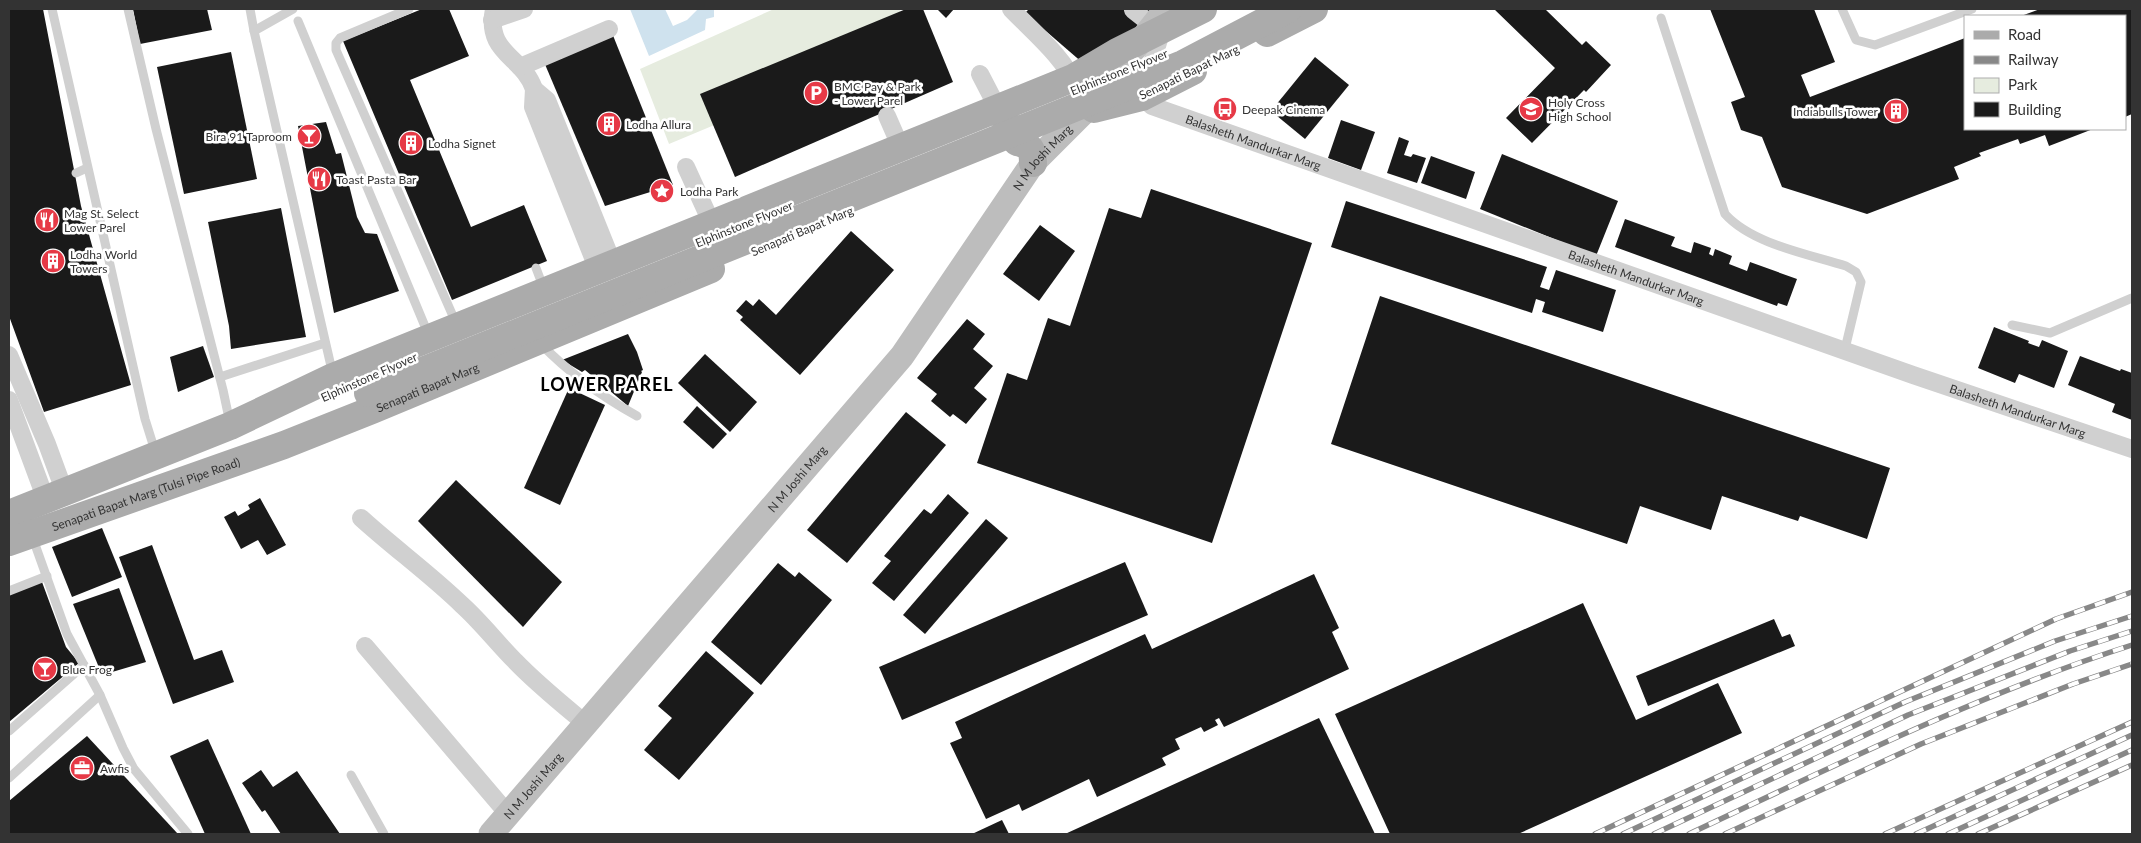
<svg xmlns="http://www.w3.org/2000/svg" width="2141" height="843" viewBox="0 0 2141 843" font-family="Lato,sans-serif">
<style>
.green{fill:#e6ecdf}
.water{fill:#cfe2ee}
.building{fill:#1a1a1a}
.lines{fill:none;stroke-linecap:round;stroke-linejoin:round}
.service{stroke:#d0d0d0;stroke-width:9}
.minor{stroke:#d0d0d0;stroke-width:18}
.secondary{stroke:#bdbdbd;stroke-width:25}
.primary{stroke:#ababab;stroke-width:28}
.rail-casing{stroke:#888;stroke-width:5.5}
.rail{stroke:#fff;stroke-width:4;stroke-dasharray:11;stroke-linecap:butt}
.primary-bridge{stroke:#ababab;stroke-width:28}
.labels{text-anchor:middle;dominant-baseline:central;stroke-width:5;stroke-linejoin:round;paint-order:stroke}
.street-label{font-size:12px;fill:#333;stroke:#fff}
.poi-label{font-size:12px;fill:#333;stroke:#fff;text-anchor:start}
.district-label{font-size:18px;font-weight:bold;letter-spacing:1px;fill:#000;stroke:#fff}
</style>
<rect width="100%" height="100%" fill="#fff"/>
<path class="green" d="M774 9H899L915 41 669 144 640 69Z"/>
<path class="water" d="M630 9H665L673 26 687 20 698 9H714V17L706 19 705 30 649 56Z"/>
<g class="building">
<path d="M9 9H43L81 206 131 385 44 412 9 316Z"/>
<path d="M133 9H207L212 30 140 44Z"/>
<path d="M422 9H449L469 56 410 80 471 227 524 205 547 261 452 300 343 41Z"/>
<path d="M906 9H923L953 82 735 177 700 94Z"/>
<path d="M937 9H954L946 18Z"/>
<path d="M1029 9H1153L1145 34 1084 64 1025 13Z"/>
<path d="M1494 9H1545L1582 45 1586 41 1611 65 1586 92 1584 90 1532 143 1506 118 1555 68Z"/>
<path d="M1710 9H1814L1835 62 1801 75 1810 97 1965 38V129H2093L2049 146 2045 135 2020 144 2018 139 1979 153 1981 156 1954 167 1959 179 1867 214 1782 187 1762 137 1741 130 1731 102 1745 97Z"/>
<path d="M2040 9H2132V114L2125 117V16H2021Z"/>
<path d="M612 33 673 185 605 206 544 62Z"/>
<path d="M231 52 257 179 184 194 157 67Z"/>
<path d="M1315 57 1349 85 1305 139 1271 111Z"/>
<path d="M1341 120 1375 132 1361 170 1328 158Z"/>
<path d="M326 122 336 154 341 153 357 217 365 233 377 234 399 291 334 313 298 126Z"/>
<path d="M1399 137 1409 141 1404 155 1411 157 1413 154 1426 158 1417 183 1387 173Z"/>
<path d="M1502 154 1618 201 1596 256 1480 209Z"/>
<path d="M1431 156 1475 172 1466 199 1421 183Z"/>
<path d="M1151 189 1312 243 1212 543 977 463 1007 373 1027 380 1048 318 1070 326 1109 208 1141 218Z"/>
<path d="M1346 201 1547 267 1540 287 1549 290 1556 270 1616 290 1603 332 1542 312 1545 302 1536 299 1532 313 1331 247Z"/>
<path d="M281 208 306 337 231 349 229 326 208 222Z"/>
<path d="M1625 219 1675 237 1671 246 1691 253 1694 242 1711 248 1709 254 1713 256 1715 249 1732 256 1729 264 1747 271 1750 262 1797 279 1787 306 1778 303 1777 306 1615 247Z"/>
<path d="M1040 225 1075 251 1039 301 1003 274Z"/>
<path d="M851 231 894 270 800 375 740 320 743 317 736 311 746 300 753 306 759 299 776 315Z"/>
<path d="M1380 296 1890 468 1867 539 1800 516 1798 521 1722 496 1711 530 1640 506 1627 544 1331 444Z"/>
<path d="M967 319 985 334 973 349 993 366 974 388 987 399 966 424 953 414 950 417 931 401 937 394 917 378Z"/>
<path d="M1994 327 2029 341 2028 343 2039 347 2042 340 2068 351 2054 388 2019 374 2015 383 1978 368Z"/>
<path d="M628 334 637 352 643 370 641 371 642 372 628 406 585 370 582 372 562 360Z"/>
<path d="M203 346 214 377 178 392 170 357Z"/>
<path d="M705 354 757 402 730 432 678 383Z"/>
<path d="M2080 356 2120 371 2121 369 2132 373V420L2112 412 2115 404 2068 385Z"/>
<path d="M569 388 605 405 560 505 524 488Z"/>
<path d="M697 406 727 434 713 449 683 422Z"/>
<path d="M906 412 946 445 847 563 807 530Z"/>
<path d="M456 480 562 582 523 627 418 521Z"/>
<path d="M948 494 969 513 894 601 872 583 891 561 884 556 924 509 931 514Z"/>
<path d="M260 498 286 545 267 555 258 540 241 549 224 517 235 511 238 516 250 509 248 505Z"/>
<path d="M986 519 1008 538 925 634 903 615Z"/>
<path d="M102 528 122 577 72 597 52 547Z"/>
<path d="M152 545 194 660 222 650 234 682 173 704 119 557Z"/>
<path d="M1125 562 1148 615 902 720 879 667Z"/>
<path d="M778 563 795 577 799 572 832 600 761 685 711 642Z"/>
<path d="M1314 574 1339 628 1332 632 1349 669 1224 727 1219 718 1215 720 1218 725 1204 732 1201 727 1175 739 1180 749 1162 758 1166 765 1097 797 1089 779 1022 811 1019 804 986 819 950 743 962 738 955 722 1145 634 1152 649Z"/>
<path d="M42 582 66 647 79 663 9 722V595Z"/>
<path d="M119 588 146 662 102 675 73 604Z"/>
<path d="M1583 603 1636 720 1718 683 1742 733 1518 834H1390L1335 714Z"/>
<path d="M1774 619 1782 637 1790 634 1795 646 1648 706 1636 676Z"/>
<path d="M706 651 754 693 679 780 644 750 672 718 658 706Z"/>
<path d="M1319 718 1375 834H1065Z"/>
<path d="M87 736 178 834H9V801Z"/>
<path d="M208 739 251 834H205L170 756Z"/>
<path d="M261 770 273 787 297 771 340 834H281L265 810 262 812 242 783Z"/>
<path d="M1002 820 1009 834H972Z"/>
</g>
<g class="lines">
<g class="service">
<path d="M52 9 145 419 155 451"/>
<path d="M128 9 156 129 223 390 230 423"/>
<path d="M250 9 254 31"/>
<path d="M293 9 254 31 333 375"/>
<path d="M409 9 340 38 336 43V50L456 323"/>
<path d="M1842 9 1856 40 1875 45 1972 9"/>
<path d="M1661 18 1725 214C1752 244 1808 254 1846 266L1856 272 1861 282 1845 349"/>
<path d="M298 21 429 336"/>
<path d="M76 173 87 168"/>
<path d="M536 268 544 289"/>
<path d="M2012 325 2050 333 2132 298"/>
<path d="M541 344C569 373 601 396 637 416"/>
<path d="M220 377 325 343"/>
<path d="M32 536 67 634 100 695 123 748 134 769 188 834"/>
<path d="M9 591 47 576"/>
<path d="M9 731 84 665"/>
<path d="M351 775 384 834"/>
<path d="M9 778 100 695"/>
</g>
<g class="minor">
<path d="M494 9C485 54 523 56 534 89"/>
<path d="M1011 9C1031 30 1066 59 1076 87"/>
<path d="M1133 10 1152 25"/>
<path d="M492 20 524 9"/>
<path id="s1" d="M1162 29 1142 97 1152 106 1913 375 2132 449"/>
<path d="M520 67 609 29"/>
<path d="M980 74 994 101 999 108"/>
<path d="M887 116 901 148"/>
<path d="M686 167 712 224"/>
<path d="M598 270 533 107 534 89 547 100 613 264"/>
<path d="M9 355 47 444 65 493"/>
<path d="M9 400 46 500"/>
<path d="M361 518C394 548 430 574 462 605 481 622 497 643 515 661 537 684 562 704 586 724"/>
<path d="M365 646 508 814"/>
</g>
<path class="secondary" id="s2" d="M491 834 902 356 1033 163 1085 111 1166 9"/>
<g class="primary">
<path d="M1267 33 1314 9"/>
<path d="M1094 109 1142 97 1193 71"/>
<path d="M1002 114 1017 142C1030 145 1033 149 1033 163"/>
<path d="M9 514 230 426 333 377 1073 78 1117 52 1203 9"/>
<path id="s3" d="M9 542 284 445 372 410 711 269"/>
</g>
<g class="rail-casing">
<g id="rail">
<path d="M1595 834 2056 619 2132 592"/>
<path d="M1623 834 1905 702 2055 641 2132 616"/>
<path d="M1654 834 1908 715 2070 651 2132 631"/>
<path d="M1689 834C1834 766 1979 694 2132 645"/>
<path d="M1725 834 1921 744 2073 684 2132 664"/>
<path d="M1885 834 2132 722"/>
<path d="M1916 834 2132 735"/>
<path d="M1948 834 2132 750"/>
<path d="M1978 834 2132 765"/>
</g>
</g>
<use href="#rail" class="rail"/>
<path class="primary-bridge" d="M368 393 1183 64 1288 9"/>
</g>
<defs>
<g id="parking-disc" transform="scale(1.25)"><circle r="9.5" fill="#e63946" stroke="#fff"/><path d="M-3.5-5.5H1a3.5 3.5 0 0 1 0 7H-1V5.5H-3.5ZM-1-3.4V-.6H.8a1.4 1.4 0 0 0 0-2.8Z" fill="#fff"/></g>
<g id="bus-disc" transform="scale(1.25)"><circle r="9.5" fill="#e63946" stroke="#fff"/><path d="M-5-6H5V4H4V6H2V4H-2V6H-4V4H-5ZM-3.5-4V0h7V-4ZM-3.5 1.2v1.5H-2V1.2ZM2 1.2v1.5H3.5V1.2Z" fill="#fff"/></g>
<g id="school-disc" transform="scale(1.25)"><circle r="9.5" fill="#e63946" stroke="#fff"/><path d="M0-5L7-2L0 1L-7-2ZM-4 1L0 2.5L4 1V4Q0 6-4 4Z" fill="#fff"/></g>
<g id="building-disc" transform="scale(1.25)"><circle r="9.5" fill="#e63946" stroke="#fff"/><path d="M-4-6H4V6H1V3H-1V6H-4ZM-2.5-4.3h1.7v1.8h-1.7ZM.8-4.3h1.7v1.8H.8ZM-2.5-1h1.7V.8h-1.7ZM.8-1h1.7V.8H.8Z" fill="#fff"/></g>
<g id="bar-disc" transform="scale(1.25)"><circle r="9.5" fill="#e63946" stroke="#fff"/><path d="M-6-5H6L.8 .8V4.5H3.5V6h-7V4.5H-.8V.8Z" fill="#fff"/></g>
<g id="restaurant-disc" transform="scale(1.25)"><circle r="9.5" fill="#e63946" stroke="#fff"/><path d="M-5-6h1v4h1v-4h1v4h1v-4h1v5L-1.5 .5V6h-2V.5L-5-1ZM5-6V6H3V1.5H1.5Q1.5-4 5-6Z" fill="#fff"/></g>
<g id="sight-disc" transform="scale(1.25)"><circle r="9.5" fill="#e63946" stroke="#fff"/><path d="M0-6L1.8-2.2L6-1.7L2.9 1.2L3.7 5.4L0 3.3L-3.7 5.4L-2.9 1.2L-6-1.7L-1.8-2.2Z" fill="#fff"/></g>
<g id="office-disc" transform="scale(1.25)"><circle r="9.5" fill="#e63946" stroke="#fff"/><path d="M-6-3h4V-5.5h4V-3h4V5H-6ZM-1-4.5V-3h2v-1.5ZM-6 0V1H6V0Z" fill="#fff"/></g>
</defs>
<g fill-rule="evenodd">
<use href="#parking-disc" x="816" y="93"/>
<use href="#bus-disc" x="1225" y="109"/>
<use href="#school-disc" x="1531" y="109"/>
<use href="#building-disc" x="1896" y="111"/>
<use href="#building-disc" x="609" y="124"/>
<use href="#bar-disc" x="309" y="136"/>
<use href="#building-disc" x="411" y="143"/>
<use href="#restaurant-disc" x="319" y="179"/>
<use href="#sight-disc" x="662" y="191"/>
<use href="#restaurant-disc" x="47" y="220"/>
<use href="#building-disc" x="53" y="261"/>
<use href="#bar-disc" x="45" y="669"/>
<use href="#office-disc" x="82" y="768"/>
</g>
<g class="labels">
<g class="street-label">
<text transform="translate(1119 72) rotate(-22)">Elphinstone Flyover</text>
<text transform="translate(1189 72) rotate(-26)">Senapati Bapat Marg</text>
<text stroke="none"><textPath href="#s1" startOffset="192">Balasheth Mandurkar Marg</textPath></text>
<text stroke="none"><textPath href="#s2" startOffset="874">N M Joshi Marg</textPath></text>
<text transform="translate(744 224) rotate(-22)">Elphinstone Flyover</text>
<text transform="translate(802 231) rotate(-23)">Senapati Bapat Marg</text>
<text stroke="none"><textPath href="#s1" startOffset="598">Balasheth Mandurkar Marg</textPath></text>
<text transform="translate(369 377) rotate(-24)">Elphinstone Flyover</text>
<text stroke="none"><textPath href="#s3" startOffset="446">Senapati Bapat Marg</textPath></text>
<text stroke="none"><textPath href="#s1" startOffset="1002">Balasheth Mandurkar Marg</textPath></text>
<text stroke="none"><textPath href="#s2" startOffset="469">N M Joshi Marg</textPath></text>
<text stroke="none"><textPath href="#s3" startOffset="145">Senapati Bapat Marg (Tulsi Pipe Road)</textPath></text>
<text stroke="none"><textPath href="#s2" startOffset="64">N M Joshi Marg</textPath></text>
</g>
<g class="poi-label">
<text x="834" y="86">BMC Pay &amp; Park<tspan x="834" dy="14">- Lower Parel</tspan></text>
<text x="1548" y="102">Holy Cross<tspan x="1548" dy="14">High School</tspan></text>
<text x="1242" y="109">Deepak Cinema</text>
<text x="1878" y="111" text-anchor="end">Indiabulls Tower</text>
<text x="626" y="124">Lodha Allura</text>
<text x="292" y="136" text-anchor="end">Bira 91 Taproom</text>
<text x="428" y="143">Lodha Signet</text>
<text x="336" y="179">Toast Pasta Bar</text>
<text x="680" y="191">Lodha Park</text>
<text x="64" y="213">Mag St. Select<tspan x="64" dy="14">Lower Parel</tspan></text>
<text x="70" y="254">Lodha World<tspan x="70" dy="14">Towers</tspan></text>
<text x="62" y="669">Blue Frog</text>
<text x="100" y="768">Awfis</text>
</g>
<g class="district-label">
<text x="607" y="384">LOWER PAREL</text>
</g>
</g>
<rect width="2141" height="843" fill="none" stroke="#333333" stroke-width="20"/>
<rect x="1964" y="15" width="162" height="115" fill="#ffffff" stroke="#adadad"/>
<rect x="1974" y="31" width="25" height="8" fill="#ababab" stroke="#adadad"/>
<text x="2008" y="40" font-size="15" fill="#333333">Road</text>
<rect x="1974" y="56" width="25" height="8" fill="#888888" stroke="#adadad"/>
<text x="2008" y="65" font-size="15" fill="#333333">Railway</text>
<rect x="1974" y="78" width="25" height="15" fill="#e6ecdf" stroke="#adadad"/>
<text x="2008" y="90" font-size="15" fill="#333333">Park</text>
<rect x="1974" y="102" width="25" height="15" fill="#1a1a1a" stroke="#adadad"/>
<text x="2008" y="115" font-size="15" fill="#333333">Building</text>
</svg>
